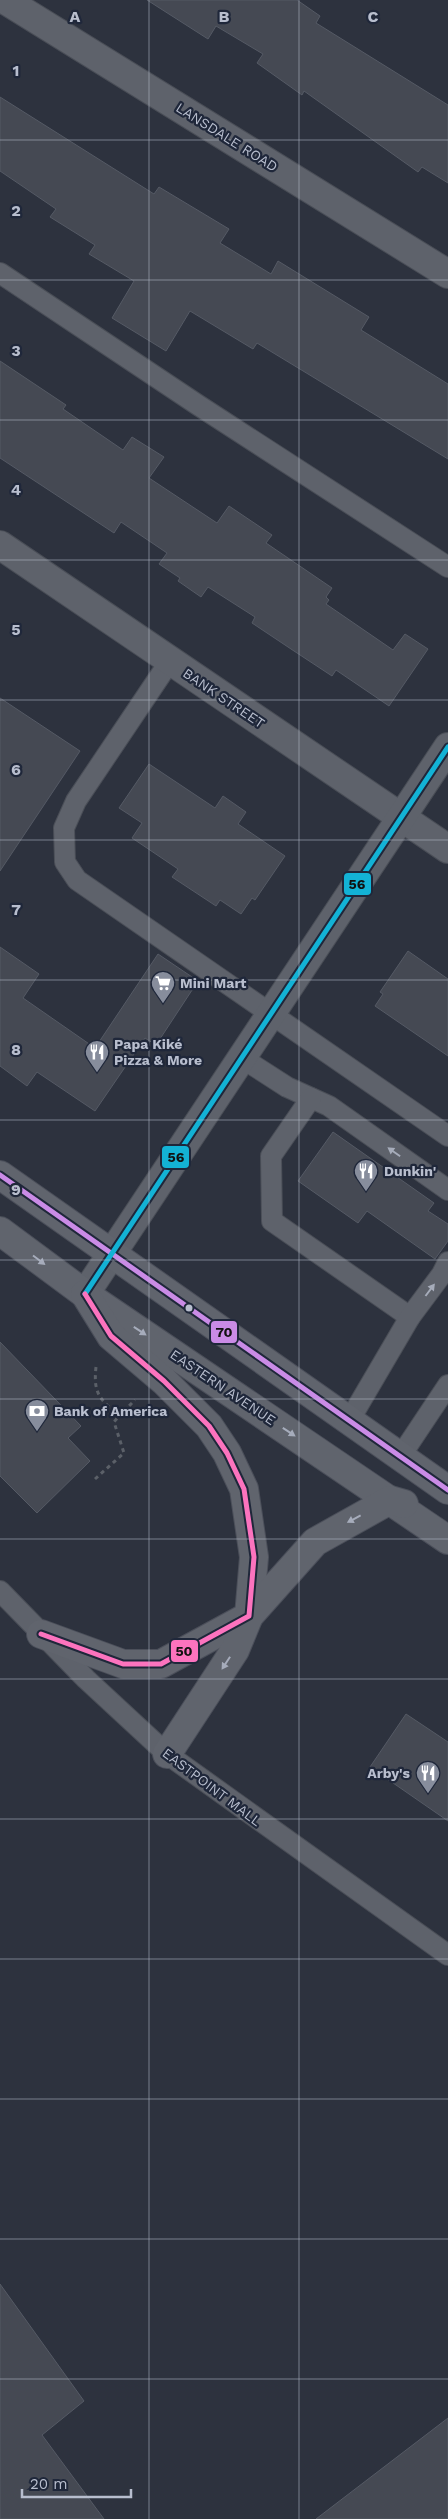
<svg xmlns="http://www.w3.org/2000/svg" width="448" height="2519" viewBox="0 0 448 2519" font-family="'Work Sans',sans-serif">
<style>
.building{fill:#454953;stroke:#555a65}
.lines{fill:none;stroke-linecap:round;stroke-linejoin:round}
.service-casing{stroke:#4a4e57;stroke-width:22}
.minor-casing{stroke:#4a4e57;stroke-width:30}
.primary-casing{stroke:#4b4f5a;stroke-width:30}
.path{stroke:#5b6068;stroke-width:3;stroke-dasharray:4 4;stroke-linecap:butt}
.service{stroke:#5e626b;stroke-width:20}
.minor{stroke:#5e626b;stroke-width:28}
.primary{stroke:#60646d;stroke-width:28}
.bus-1-casing{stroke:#1f273a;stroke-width:9}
.bus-2-casing{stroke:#1f273a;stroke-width:9}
.bus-3-casing{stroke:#1f273a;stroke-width:9}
.bus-1{stroke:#ca8be6;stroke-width:5}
.bus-2{stroke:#13b2d5;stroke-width:5}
.bus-3{stroke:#fc73be;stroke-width:5}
.oneway{fill:#a6acba}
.oneway2{fill:#a6acbb}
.grid{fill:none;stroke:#b8bece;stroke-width:1;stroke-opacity:0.55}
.bus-dot{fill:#b8bece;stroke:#1f273a;stroke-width:2}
.labels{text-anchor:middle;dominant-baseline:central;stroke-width:4.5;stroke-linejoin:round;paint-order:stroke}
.street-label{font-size:14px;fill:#b8bece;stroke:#1f273a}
.poi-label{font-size:14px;font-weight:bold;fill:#b8bece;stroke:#1f273a;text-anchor:start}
.grid-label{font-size:16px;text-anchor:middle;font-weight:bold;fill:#b8bece;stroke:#1f273a;stroke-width:4.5;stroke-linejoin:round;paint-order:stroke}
.line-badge{stroke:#1f273a;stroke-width:2}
.pale-badge-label{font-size:14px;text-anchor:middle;font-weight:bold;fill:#111}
</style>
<rect width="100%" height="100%" fill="#2d323e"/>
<g class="building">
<path d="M147 0H297L320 16 316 23 448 105V183L422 167 418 172 304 91 302 95 257 63 263 54 216 26 208 39Z"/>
<path d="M0 97 154 194 159 187 229 229 220 243 271 274 278 261 369 317 361 330 448 384V459L257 343 253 349 190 311 166 351 112 318 134 281 89 254 95 245 50 217 56 209 0 171Z"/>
<path d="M0 361 66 405 63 409 123 450 132 437 164 457 149 478 217 523 229 506 272 535 266 543 332 588 326 597 329 600 326 604 393 650 405 634 428 649 389 706 336 670 332 676 294 651 252 623 255 617 208 587 201 597 178 581 180 578 159 564 167 553 121 522 114 533 0 458Z"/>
<path d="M0 698 80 751 0 871Z"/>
<path d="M149 764 215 808 223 796 246 812 238 824 285 856 255 900 252 898 241 914 220 900 216 906 172 877 178 869 132 838 142 823 119 808Z"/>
<path d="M0 947 39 974 23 998 95 1048 158 954 198 981 156 1045 145 1038 95 1111 37 1072 27 1086 0 1066Z"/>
<path d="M408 951 448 979V1056L375 1006 383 994 380 992Z"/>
<path d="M333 1132 434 1203 428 1211 448 1224V1241L435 1259 367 1211 358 1223 298 1181Z"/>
<path d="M0 1342 81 1426 68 1438 90 1461 37 1513 0 1476Z"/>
<path d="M406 1714 448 1742V1821L370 1767Z"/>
<path d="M0 2284 84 2401 42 2435 104 2519H0Z"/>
<path d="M448 2418V2519H316Z"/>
</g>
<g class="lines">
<g class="service-casing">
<g id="service">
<path d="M0 273 198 405 448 567"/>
<path d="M170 661 76 801 64 828 65 862 77 880 448 1136"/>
<path d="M242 1058 287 1087 329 1106 448 1190"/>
<path d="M311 1098 271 1156 272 1221 410 1317"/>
<path d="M349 1421 410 1317 442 1274 448 1262"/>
<path d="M400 1457 448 1385"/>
<path d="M0 1591 86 1679 167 1754 448 1955"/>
</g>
</g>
<g class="minor-casing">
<g id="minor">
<path d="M5 0 448 274"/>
<path d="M0 545 448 849"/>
<path d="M85 1294 448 747"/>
</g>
</g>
<g class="primary-casing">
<g id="primary">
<path d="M0 1175 448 1490"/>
<path d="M0 1231 85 1294 448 1540"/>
<path d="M41 1634 123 1664H161L249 1616 254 1557 244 1489 227 1453 209 1426 164 1381 111 1336 85 1294"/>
<path d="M167 1754 235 1650 249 1616 315 1542 390 1500 404 1504"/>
</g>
</g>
<g class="path">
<path d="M96 1367C93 1394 100 1399 119 1416L135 1400"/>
<path d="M95 1479 124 1453 114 1422 119 1416"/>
</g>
<use href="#service" class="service"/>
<use href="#minor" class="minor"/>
<use href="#primary" class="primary"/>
<g class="bus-1-casing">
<path id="bus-1" d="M0 1175 448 1490"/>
</g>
<g class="bus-2-casing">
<path id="bus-2" d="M85 1294 448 747"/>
</g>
<g class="bus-3-casing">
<path id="bus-3" d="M41 1634 123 1664H161L249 1616 254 1557 244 1489 227 1453 209 1426 164 1381 111 1336 85 1294"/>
</g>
<use href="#bus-1" class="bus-1"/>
<use href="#bus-2" class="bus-2"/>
<use href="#bus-3" class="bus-3"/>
</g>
<defs><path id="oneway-solid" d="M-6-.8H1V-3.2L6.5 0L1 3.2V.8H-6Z" transform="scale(1.25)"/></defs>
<g class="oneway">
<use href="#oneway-solid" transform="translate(394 1152) rotate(-145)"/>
<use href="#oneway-solid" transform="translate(430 1290) rotate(-53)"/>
</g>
<g class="oneway2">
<use href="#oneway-solid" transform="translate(39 1260) rotate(37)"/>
<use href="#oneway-solid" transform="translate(140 1331) rotate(34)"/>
<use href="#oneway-solid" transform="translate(289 1432) rotate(34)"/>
<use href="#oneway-solid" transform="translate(354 1519) rotate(152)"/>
<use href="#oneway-solid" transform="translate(226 1663) rotate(123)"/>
</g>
<path class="grid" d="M149 0V2519M299 0V2519M0 140H448M0 280H448M0 420H448M0 560H448M0 700H448M0 840H448M0 980H448M0 1120H448M0 1260H448M0 1399H448M0 1539H448M0 1679H448M0 1819H448M0 1959H448M0 2099H448M0 2239H448M0 2379H448"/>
<defs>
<g id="supermarket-pin" transform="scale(1.25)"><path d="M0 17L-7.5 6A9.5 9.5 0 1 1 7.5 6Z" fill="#878d9c" stroke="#1f273a"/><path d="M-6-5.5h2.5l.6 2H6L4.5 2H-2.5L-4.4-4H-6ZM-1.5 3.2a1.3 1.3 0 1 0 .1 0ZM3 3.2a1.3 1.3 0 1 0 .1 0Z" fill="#fff"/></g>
<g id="restaurant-pin" transform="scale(1.25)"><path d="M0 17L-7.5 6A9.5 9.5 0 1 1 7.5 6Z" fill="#878d9c" stroke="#1f273a"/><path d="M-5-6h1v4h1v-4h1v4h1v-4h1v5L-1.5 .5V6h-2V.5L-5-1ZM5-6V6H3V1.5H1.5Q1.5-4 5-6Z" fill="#fff"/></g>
<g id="bank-pin" transform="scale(1.25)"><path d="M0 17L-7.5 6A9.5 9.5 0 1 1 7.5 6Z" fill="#878d9c" stroke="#1f273a"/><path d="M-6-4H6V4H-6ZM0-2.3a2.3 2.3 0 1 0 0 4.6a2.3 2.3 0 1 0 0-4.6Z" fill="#fff"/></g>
</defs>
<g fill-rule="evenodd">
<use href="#supermarket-pin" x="163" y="983"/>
<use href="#restaurant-pin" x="97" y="1052"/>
<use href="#restaurant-pin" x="366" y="1171"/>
<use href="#bank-pin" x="37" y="1411"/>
<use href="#restaurant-pin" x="428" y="1773"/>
</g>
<circle class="bus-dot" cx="189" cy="1308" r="4.5"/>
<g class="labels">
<g class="street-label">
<text transform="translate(227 137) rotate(32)">LANSDALE ROAD</text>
<text transform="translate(224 698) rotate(34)">BANK STREET</text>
<text transform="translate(223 1387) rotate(34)">EASTERN AVENUE</text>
<text transform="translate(212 1787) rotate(37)">EASTPOINT MALL</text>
</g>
<g class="poi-label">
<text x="180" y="983">Mini Mart</text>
<text x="114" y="1044">Papa Kiké<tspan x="114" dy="16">Pizza &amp; More</tspan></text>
<text x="384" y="1171">Dunkin'</text>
<text x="54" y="1411">Bank of America</text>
<text x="410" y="1773" text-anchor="end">Arby's</text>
</g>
</g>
<g class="grid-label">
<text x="75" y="22">A</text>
<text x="224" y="22">B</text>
<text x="373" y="22">C</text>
<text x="16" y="76">1</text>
<text x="16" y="216">2</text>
<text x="16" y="356">3</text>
<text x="16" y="495">4</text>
<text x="16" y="635">5</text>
<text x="16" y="775">6</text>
<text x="16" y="915">7</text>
<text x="16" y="1055">8</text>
<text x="16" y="1195">9</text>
</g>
<g class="line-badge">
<rect x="343" y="872" width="29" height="24" rx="5" fill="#13b2d5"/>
<rect x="161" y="1145" width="29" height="24" rx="5" fill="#13b2d5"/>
<rect x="210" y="1320" width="28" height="24" rx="5" fill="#ca8be6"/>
<rect x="170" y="1639" width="29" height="24" rx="5" fill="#fc73be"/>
</g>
<g class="pale-badge-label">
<text x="357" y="889">56</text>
<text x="176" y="1162">56</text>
<text x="224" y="1337">70</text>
<text x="184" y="1656">50</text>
</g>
<path d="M22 2489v8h109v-8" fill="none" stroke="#b8bece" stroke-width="2.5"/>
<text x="30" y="2489" font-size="15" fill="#b8bece" stroke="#1f273a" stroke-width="4" paint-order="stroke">20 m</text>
</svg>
